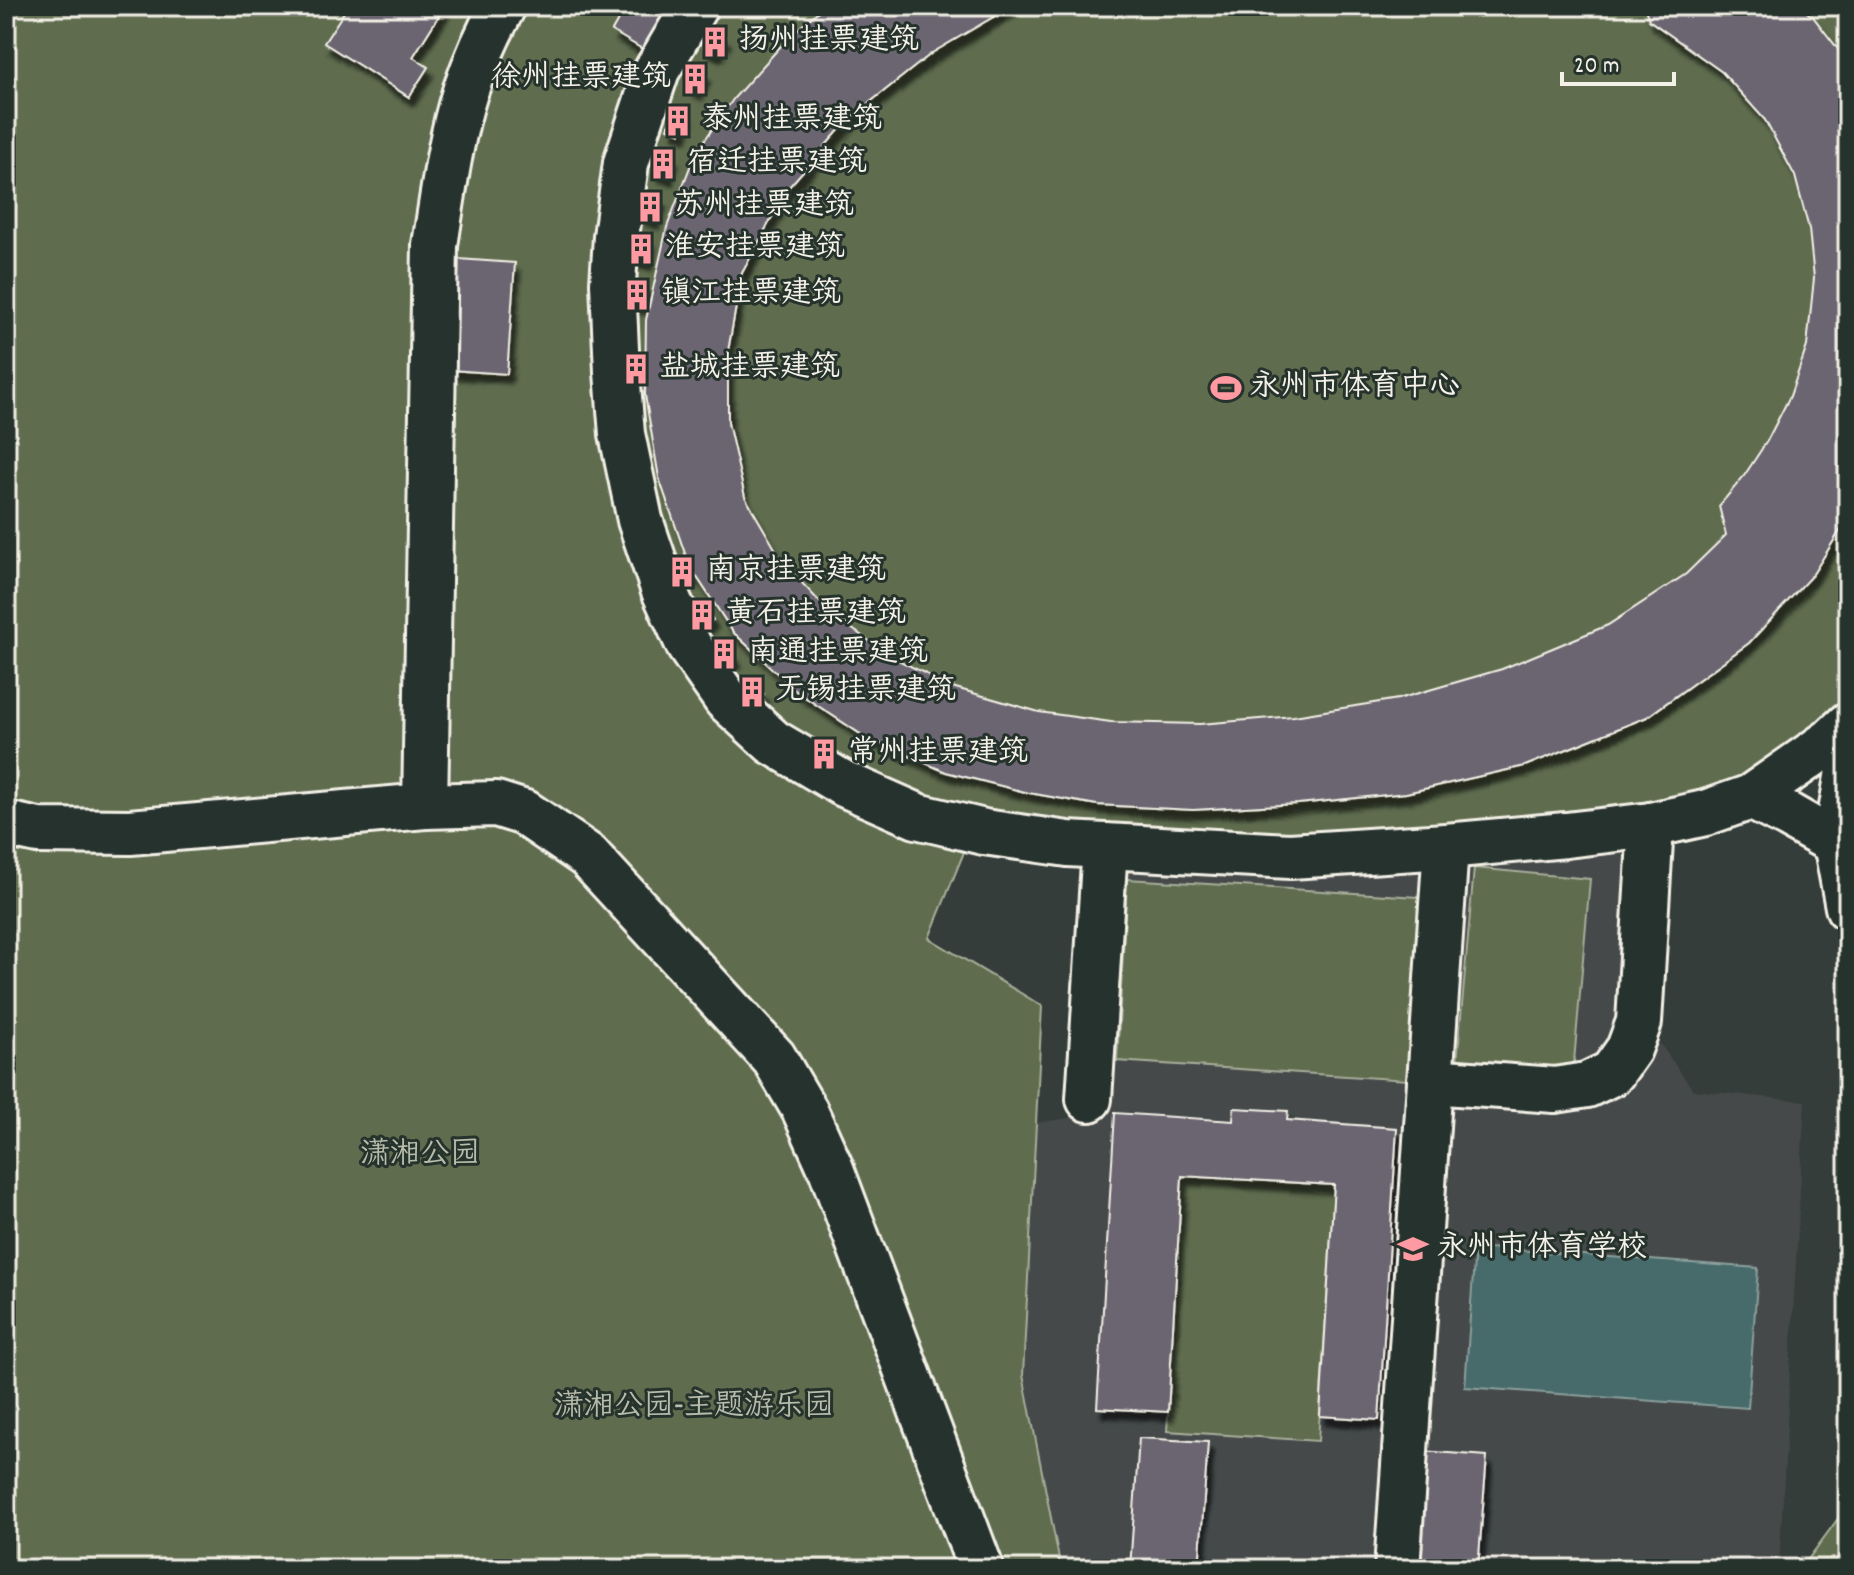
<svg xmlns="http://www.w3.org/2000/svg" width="1854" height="1575" viewBox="0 0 1854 1575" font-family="Dekko,'LXGW WenKai TC',sans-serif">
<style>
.built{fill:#44494a}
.green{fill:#5e6c4e;stroke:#a9ae9b;stroke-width:2}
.water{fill:#466a6b;stroke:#8ca09d;stroke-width:2}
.building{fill:#6b6570;stroke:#f4f1e8;stroke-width:2;filter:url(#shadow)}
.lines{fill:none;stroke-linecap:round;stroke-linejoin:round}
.minor-casing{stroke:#f4f1e8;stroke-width:50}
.minor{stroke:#26332d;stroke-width:44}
.labels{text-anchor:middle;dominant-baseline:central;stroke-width:6;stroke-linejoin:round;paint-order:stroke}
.poi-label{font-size:30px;fill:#f4f1e8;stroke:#26332d;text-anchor:start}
.park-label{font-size:30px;fill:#b8bcaa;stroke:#26332d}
</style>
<defs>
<filter id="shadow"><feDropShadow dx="5" dy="9" stdDeviation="2" flood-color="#0009"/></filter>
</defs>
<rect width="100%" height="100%" fill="#343d3a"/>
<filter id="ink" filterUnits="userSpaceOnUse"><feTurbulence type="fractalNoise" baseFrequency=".0125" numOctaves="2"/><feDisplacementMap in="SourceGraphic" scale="16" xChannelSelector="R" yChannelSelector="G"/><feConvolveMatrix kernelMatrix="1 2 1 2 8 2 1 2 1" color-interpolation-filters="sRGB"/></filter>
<g filter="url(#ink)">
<path class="built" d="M1667 839 1656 1038 1693 1090 1805 1101 1779 1569H1061L1023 1375 1036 1123 1101 1113 1124 861Z"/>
<g class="green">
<path d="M6 6H1848V748L1667 839 966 847 929 938 1042 1006 1023 1375 1061 1569H6Z"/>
<path d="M1474 868 1590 879 1573 1073 1457 1063Z"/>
<path d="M1127 879 1435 898 1424 1081 1117 1061Z"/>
<path d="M1182 1176 1334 1185 1318 1441 1167 1431Z"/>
<path d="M1848 1505V1569H1801Z"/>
</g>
<path class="water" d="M1475 1247 1758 1268 1748 1408 1465 1387Z"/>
<g class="building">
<path d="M348 6H445L413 57 428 67 409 97 324 43Z"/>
<path d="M626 6H670L644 50 612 31Z"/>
<path d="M824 6H1012L932 53 849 119 787 189 742 273 728 351V423L745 497 784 564 831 614 892 657 952 687 1039 712 1111 722 1200 724 1294 716 1398 699 1502 669 1608 625 1686 574 1726 535 1719 506 1744 476 1767 441 1790 396 1807 346 1814 278 1809 229 1795 176 1765 120 1722 72 1649 20 1644 6H1800L1814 18 1848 62V518L1813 574 1749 643 1647 717 1525 766 1406 793 1298 804 1193 810 1097 805 1029 793 946 772 865 737 797 692 733 632 689 565 659 478 645 395 646 320 667 227 695 154 734 98 789 37Z"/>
<path d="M713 31 726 37 716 53 704 47Z"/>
<path d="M693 68 705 73 697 91 685 85Z"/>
<path d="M674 109 687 113 681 133 668 128Z"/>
<path d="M660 151 673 156 667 177 653 172Z"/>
<path d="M646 194 661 199 654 220 640 216Z"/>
<path d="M635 238 650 239 647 261 633 259Z"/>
<path d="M458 259 515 263 507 374 450 370Z"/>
<path d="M630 284 645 285 644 305H629Z"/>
<rect x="629" y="359" width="15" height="21"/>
<path d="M684 560 692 578 679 584 671 566Z"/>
<path d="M703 603 713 620 701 628 690 610Z"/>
<path d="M724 641 736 658 723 666 712 649Z"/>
<path d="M750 680 764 694 753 705 739 690Z"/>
<path d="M1234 1108 1288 1111 1287 1120 1397 1128 1379 1420 1320 1416 1334 1185 1182 1176 1168 1412 1097 1408 1115 1113 1233 1121Z"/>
<path d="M1139 1438 1208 1442 1199 1569H1130Z"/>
<path d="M1422 1451 1487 1456 1478 1569H1412Z"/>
</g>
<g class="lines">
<g class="minor-casing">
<g id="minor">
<path d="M695 6 657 70 626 163 616 237 613 283 617 372 622 434 640 520 663 588 689 646 726 699 773 742 842 783 917 816 984 832 1068 844 1290 856 1446 846 1566 835 1651 825 1705 813 1751 797 1831 741 1848 725"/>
<path d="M1751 797 1789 816 1836 843 1848 907"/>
<path d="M425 806 435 245C443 195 450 139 465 92 475 63 488 33 503 6"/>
<path d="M6 824 38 831 130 832 425 806 496 804 525 813 588 856 774 1058 805 1111 831 1169 981 1569"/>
<path d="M1836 843 1848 771"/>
<path d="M1430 1081 1555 1090 1587 1085 1612 1073 1629 1049 1639 1022 1651 825"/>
<path d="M1089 1099 1105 846"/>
<path d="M1397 1569 1446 846"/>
</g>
</g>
<use href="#minor" class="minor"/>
</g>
</g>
<defs>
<g id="building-bare" transform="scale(2.4)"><path d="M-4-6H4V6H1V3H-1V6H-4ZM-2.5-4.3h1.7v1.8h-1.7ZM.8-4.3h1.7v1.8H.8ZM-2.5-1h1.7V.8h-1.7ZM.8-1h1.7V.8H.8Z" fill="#ff9aa2" stroke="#26332d" stroke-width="2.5" paint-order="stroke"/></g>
<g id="stadium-bare" transform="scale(2.4)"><path d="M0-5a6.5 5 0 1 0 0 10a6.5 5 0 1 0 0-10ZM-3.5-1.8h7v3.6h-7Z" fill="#ff9aa2" stroke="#26332d" stroke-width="2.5" paint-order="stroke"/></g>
<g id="school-bare" transform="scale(2.4)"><path d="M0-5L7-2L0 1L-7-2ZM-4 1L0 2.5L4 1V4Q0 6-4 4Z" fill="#ff9aa2" stroke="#26332d" stroke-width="2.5" paint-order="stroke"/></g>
</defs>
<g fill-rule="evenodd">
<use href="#building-bare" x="715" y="42"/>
<use href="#building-bare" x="695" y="79"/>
<use href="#building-bare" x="678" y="121"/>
<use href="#building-bare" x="663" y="164"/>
<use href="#building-bare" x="650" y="207"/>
<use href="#building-bare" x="641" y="249"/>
<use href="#building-bare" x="637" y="295"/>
<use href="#building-bare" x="636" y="369"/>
<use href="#stadium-bare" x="1226" y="388"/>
<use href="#building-bare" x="682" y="572"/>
<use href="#building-bare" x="702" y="615"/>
<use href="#building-bare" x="724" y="654"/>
<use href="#building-bare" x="752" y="692"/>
<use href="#building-bare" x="824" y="754"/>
<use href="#school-bare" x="1413" y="1249"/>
</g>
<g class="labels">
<g class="poi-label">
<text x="739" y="42">扬州挂票建筑</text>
<text x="671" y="79" text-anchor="end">徐州挂票建筑</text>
<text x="702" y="121">泰州挂票建筑</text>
<text x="687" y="164">宿迁挂票建筑</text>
<text x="674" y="207">苏州挂票建筑</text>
<text x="665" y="249">淮安挂票建筑</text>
<text x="661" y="295">镇江挂票建筑</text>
<text x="660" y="369">盐城挂票建筑</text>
<text x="1250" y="388">永州市体育中心</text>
<text x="706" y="572">南京挂票建筑</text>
<text x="726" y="615">黄石挂票建筑</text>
<text x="748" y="654">南通挂票建筑</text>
<text x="776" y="692">无锡挂票建筑</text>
<text x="848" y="754">常州挂票建筑</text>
<text x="1437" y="1249">永州市体育学校</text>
</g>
<g class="park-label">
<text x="420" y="1156">潇湘公园</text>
<text x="694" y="1408">潇湘公园-主题游乐园</text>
</g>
</g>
<rect width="1854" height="1575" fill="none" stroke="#26332d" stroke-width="32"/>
<rect x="16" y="16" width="1822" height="1543" fill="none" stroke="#f4f1e8" stroke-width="3" filter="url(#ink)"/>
<path d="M1562 72v12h112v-12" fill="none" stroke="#f4f1e8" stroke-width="4"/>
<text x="1574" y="72" font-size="24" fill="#f4f1e8" stroke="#26332d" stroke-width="6" paint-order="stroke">20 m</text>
</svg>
